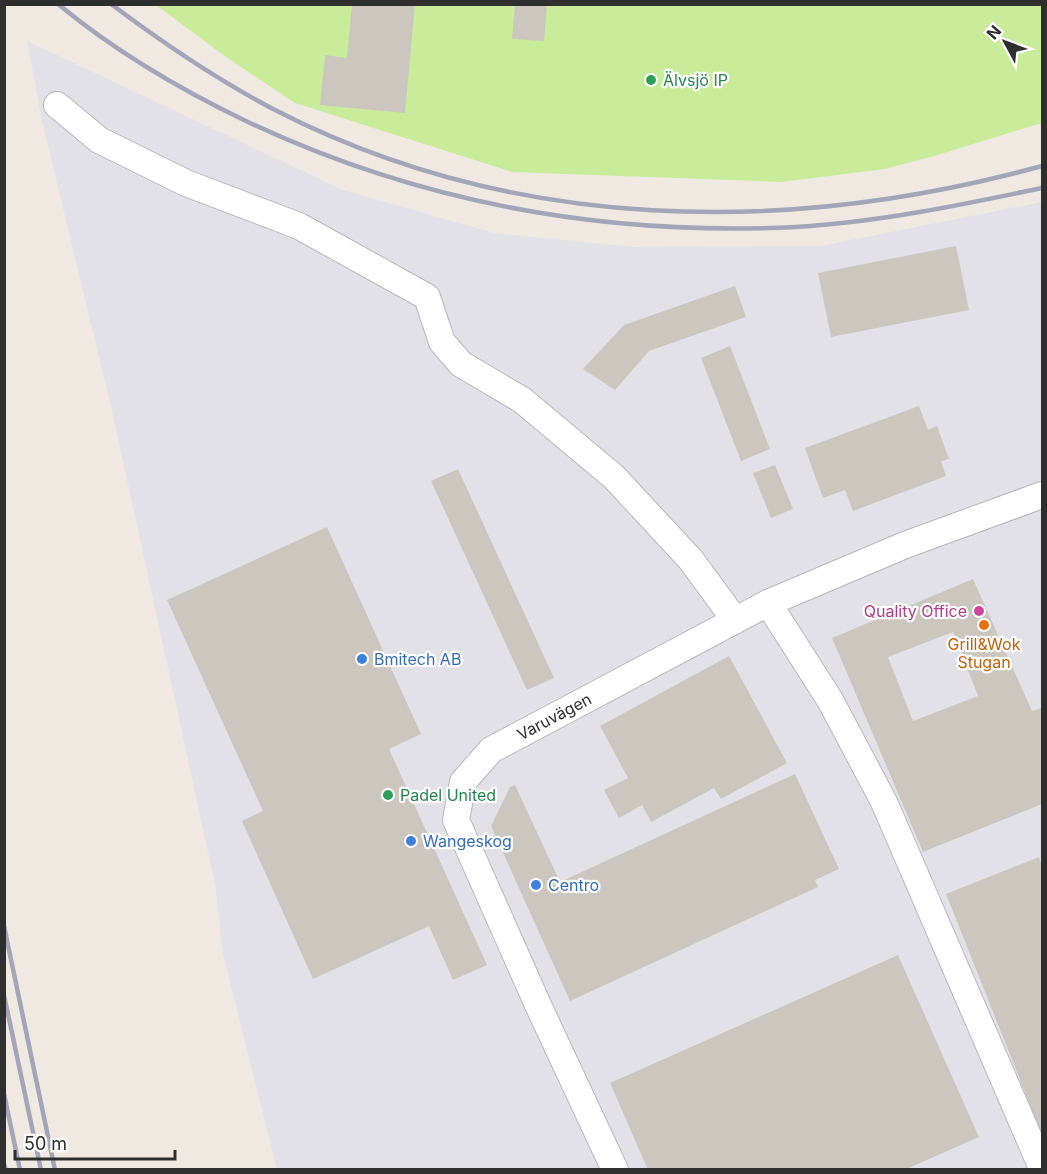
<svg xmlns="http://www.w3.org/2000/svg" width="1047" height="1174" viewBox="0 0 1047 1174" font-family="Inter,sans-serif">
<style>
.industrial{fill:#e3e1e8}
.pitch{fill:#c9ec9a}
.building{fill:#cbc7bf;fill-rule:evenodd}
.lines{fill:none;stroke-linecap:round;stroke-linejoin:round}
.minor-casing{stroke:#b4b7c1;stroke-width:28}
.minor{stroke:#fff;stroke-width:26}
.rail{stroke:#a3a6b8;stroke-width:4.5}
.leisure-dot{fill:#2e9e5b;stroke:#fff;stroke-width:2}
.hotel-dot{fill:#d1479c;stroke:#fff;stroke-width:2}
.food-dot{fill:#e8710a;stroke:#fff;stroke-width:2}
.shop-dot{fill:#3f7fe0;stroke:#fff;stroke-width:2}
.labels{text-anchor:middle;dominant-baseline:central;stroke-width:4.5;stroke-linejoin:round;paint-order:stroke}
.leisure-label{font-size:16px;fill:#27864d;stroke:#fff;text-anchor:start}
.hotel-label{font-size:16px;fill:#b23c85;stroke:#fff;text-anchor:end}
.food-label{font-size:16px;fill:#c56008;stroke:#fff}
.shop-label{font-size:16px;fill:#366cbe;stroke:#fff;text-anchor:start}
.street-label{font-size:16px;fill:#2e2e2e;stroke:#fff}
</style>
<rect width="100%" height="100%" fill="#efe9e1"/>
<path class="industrial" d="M27 41 343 190 494 233 635 247 821 246 1042 202V1169H277L223 954 215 884 113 415 42 121Z"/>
<path class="pitch" d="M156 5H1042V123L934 156 885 169 781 182 512 172 295 103 226 57Z"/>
<g class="building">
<path d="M352 4H415L405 113 320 105 325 55 347 58Z"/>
<path d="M515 4H547L544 41 512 39Z"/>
<path d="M956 246 969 310 831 337 818 273Z"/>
<path d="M735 286 746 317 649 351 615 390 583 369 624 325Z"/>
<path d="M730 346 770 449 741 461 701 358Z"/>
<path d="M919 406 928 430 937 426 949 459 941 461 946 476 853 511 845 490 823 498 805 448Z"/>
<path d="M775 465 793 509 771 518 753 473Z"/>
<path d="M458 469 554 678 527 690 431 481Z"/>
<path d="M327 527 421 734 389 749 487 965 453 980 429 926 313 979 242 821 263 811 167 600Z"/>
<path d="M973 579 1032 711 1042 708V804L923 852 832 638ZM953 632 978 696 913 721 888 657Z"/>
<path d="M729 656 787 763 721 799 714 788 651 822 642 805 619 818 604 790 628 778 600 726Z"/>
<path d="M795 774 839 869 815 880 818 887 570 1001 491 826 510 787 515 785 560 882Z"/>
<path d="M1039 857 1042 866V1135L946 894Z"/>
<path d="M898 955 979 1137 904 1170H648L610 1083Z"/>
</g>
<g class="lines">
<g class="minor-casing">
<g id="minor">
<path d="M57 105 99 140 186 183 299 226 427 297 442 342 461 364 522 400 614 477 691 560 735 620"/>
<path d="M768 603 830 700 884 802 1042 1168"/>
<path id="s1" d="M615 1170 538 1005 456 820 463 782 491 750 768 603 905 545 1042 495"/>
</g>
</g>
<use href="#minor" class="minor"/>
<g class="rail">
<path d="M58 4C116 52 181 90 248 122 420 203 606 236 796 227 879 222 961 205 1042 188"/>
<path d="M111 4C163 43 216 79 273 109 513 233 786 236 1042 166"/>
<path d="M4 926 55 1170"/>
<path d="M4 995 41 1170"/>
<path d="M4 1094 20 1170"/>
<path d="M4 1164 6 1170"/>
</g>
</g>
<g class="leisure-dot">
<circle cx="651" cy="80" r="6"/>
<circle cx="388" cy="795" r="6"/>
</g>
<circle class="hotel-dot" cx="979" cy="611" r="6"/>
<circle class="food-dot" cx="984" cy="625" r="6"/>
<g class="shop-dot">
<circle cx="362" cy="659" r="6"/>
<circle cx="411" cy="841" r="6"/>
<circle cx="536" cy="885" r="6"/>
</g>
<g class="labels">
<g class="leisure-label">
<text x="663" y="80">Älvsjö IP</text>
<text x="400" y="795">Padel United</text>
</g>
<g class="hotel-label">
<text x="967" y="611">Quality Office</text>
</g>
<g class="food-label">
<text x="984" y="644">Grill&amp;Wok<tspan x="984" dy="18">Stugan</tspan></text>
</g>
<g class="shop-label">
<text x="374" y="659">Bmitech AB</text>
<text x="423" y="841">Wangeskog</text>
<text x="548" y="885">Centro</text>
</g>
<g class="street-label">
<text stroke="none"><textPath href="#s1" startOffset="537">Varuvägen</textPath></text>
</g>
</g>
<rect width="1047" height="1174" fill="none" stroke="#2e2e2e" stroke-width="12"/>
<g transform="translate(1005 42) rotate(311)" stroke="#ffffff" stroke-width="4.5" paint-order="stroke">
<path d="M0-4.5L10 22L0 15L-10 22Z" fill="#2e2e2e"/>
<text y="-9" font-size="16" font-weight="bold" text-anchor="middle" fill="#2e2e2e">N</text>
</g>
<path d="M15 1150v9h160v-9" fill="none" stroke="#2e2e2e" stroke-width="3"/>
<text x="24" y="1150" font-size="18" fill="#2e2e2e" stroke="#ffffff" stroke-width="4.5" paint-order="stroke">50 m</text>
</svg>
